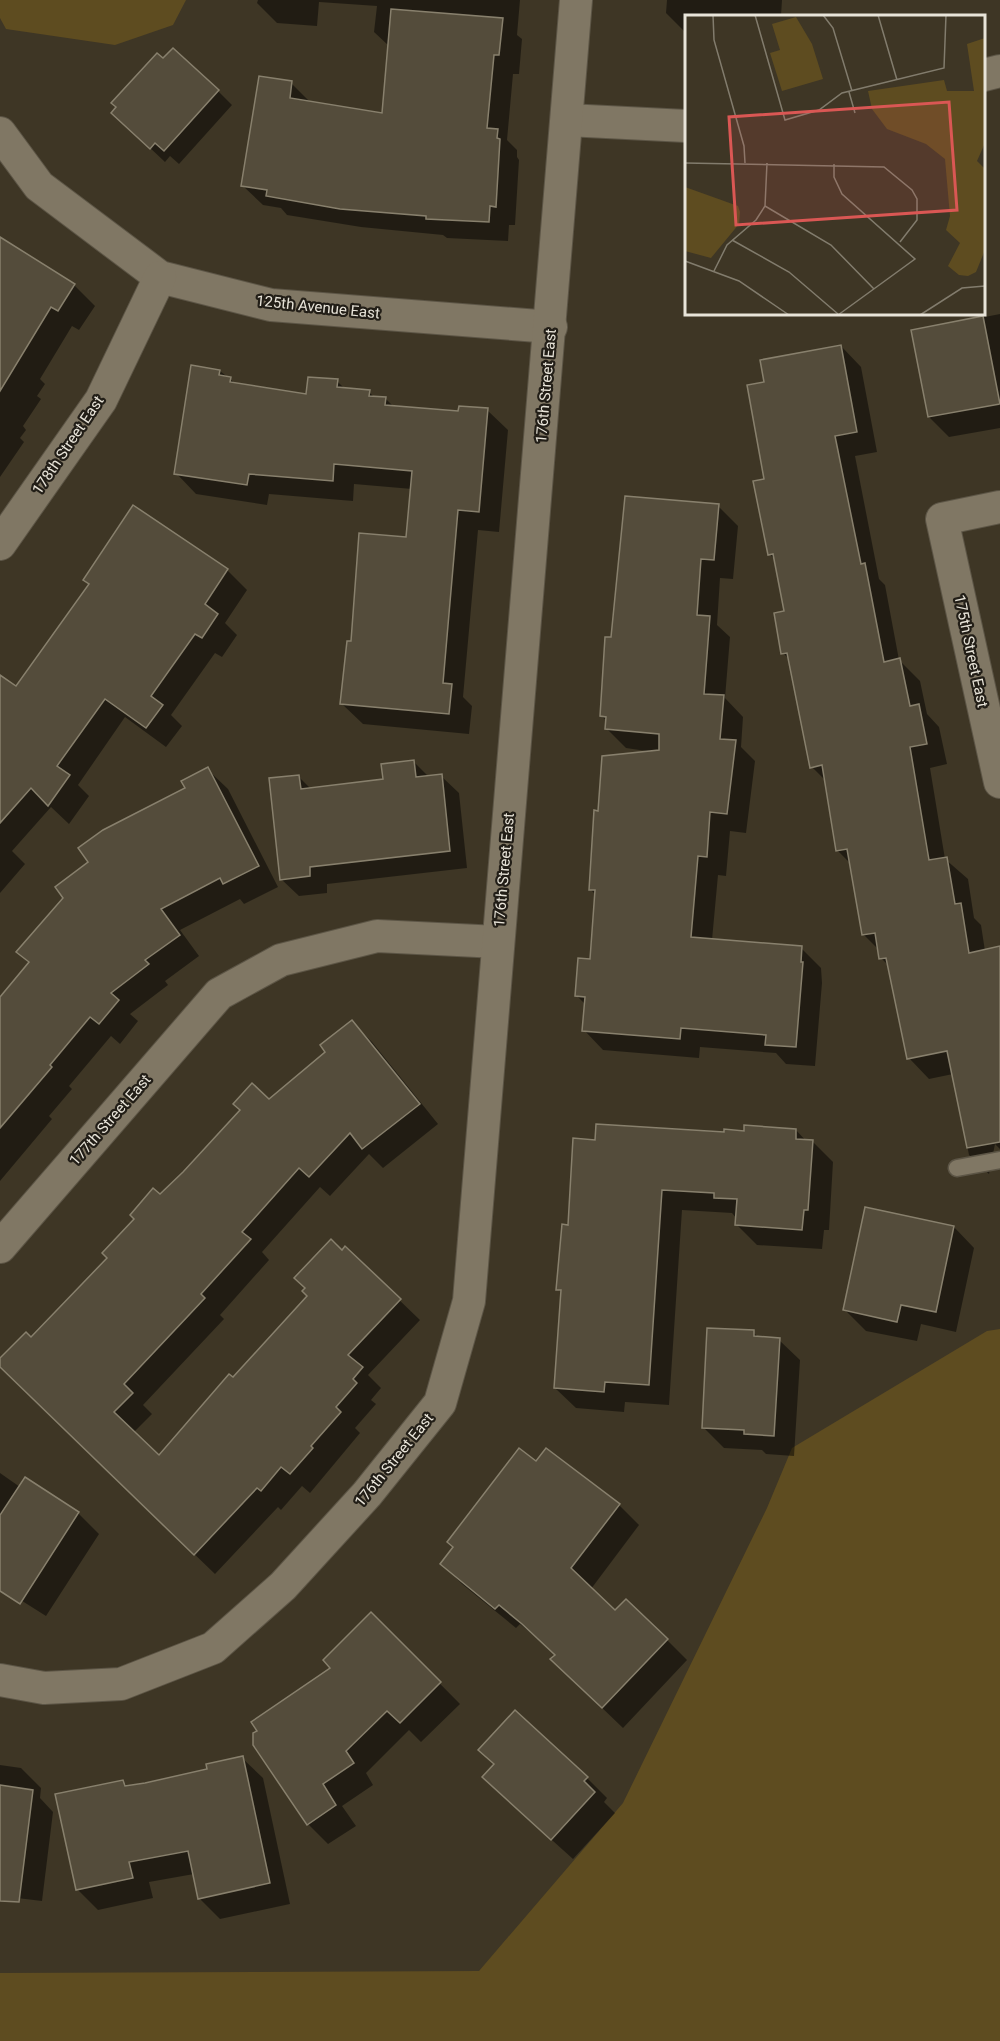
<svg xmlns="http://www.w3.org/2000/svg" width="1000" height="2041" viewBox="0 0 1000 2041" font-family="Roboto,sans-serif">
<style>
.green{fill:#5e4c20}
.shadow{fill:#0007}
.building{fill:#544c3b;stroke:#88806d;stroke-width:1.5}
.lines{fill:none;stroke-linecap:round;stroke-linejoin:round}
.service-casing{stroke:#5c5546;stroke-width:19}
.minor-casing{stroke:#5c5546;stroke-width:34}
.service{stroke:#807764;stroke-width:16}
.minor{stroke:#807764;stroke-width:32}
.labels{text-anchor:middle;dominant-baseline:central;stroke-width:4.5;stroke-linejoin:round;paint-order:stroke}
.street-label{font-size:15px;fill:#e8e4d9;stroke:#221e17}
.inset-road{fill:none;stroke:#827c6d;stroke-width:1.5}
.view{fill:#da5754;fill-opacity:0.15;stroke:#da5754;stroke-width:3}
.inset-edge{fill:none;stroke:#e8e4d9;stroke-width:3}
</style>
<rect width="100%" height="100%" fill="#3e3625"/>
<g class="green">
<path d="M0 0H186L173 25 115 45 6 29 0 18Z"/>
<path d="M1000 1329V2041H0V1973L479 1971 623 1803 767 1508 792 1448 987 1331Z"/>
</g>
<g class="shadow">
<path d="M258 0H520L517 35 522 39 519 74H513L507 140 517 150V157L519 160 515 225H509L508 241 447 238 443 235 361 227 287 215 281 208 263 205 243 186 291 83 311 103 383 114 389 46 374 32 377 6 319 2 317 26 277 23 257 3Z"/>
<path d="M667 0H782L781 16H686V33L666 13Z"/>
<path d="M218 91 232 105 179 164 170 156 165 162 113 113Z"/>
<path d="M0 239 74 285 95 306 79 330 72 326 40 379 45 384 37 396 41 399 23 426 26 430 20 438 24 442 0 477Z"/>
<path d="M1000 314V428L949 437 929 417 913 331Z"/>
<path d="M841 346 861 367 877 452 855 456 879 579 885 585 899 660 920 681 927 714 939 727 947 764 930 768 945 859 968 879 974 918 981 925 985 951 1000 950V1149L995 1144 989 1174 969 1155 953 1074 929 1079 909 1058 889 966 881 958 879 950 863 934 851 864 837 850 826 781 812 767 791 661 783 653 786 612 776 560 769 554 766 383Z"/>
<path d="M192 367 220 371 236 384 308 396 337 381 346 390 369 392 375 398H385L394 407 459 413 487 410 508 430 499 532 478 530 463 697 472 706 469 734 363 724 342 704 352 643 407 538 412 489 354 484 353 501 269 494 267 505 196 494 176 473Z"/>
<path d="M718 506 738 526 733 579 720 578 717 625 730 637 725 698 743 717 741 747 755 761 746 833 730 831 726 876 718 875 712 940 801 948 821 968 822 983 815 1066 786 1064 776 1053 700 1047 699 1058 603 1050 584 1030 586 1005 577 996 591 960 596 895 590 889 653 752 626 748 606 728 607 721 601 716 613 639Z"/>
<path d="M134 507 227 570 247 590 225 623 237 635 222 657 215 653 171 715 182 726 166 747 125 717 78 785 89 796 69 824 51 807 12 851 25 864 0 893V687L16 688 90 585Z"/>
<path d="M414 762 429 777 441 776 459 793 467 868 327 884V893L299 896 281 879 298 776 311 789 385 780Z"/>
<path d="M207 769 228 789 278 887 244 904 240 899 180 930 199 956 165 981 168 985 130 1014 138 1021 120 1044 111 1036 69 1086 72 1089 49 1116 52 1119 0 1181V999L30 964 18 952Z"/>
<path d="M352 1022 372 1042 438 1124 383 1168 369 1154 330 1196 320 1187 262 1252 269 1260 220 1315 224 1319 143 1405 152 1414 133 1433 159 1457 309 1296 345 1248 420 1320 368 1375 381 1388 371 1400 376 1404 355 1428 360 1433 310 1493 302 1486 281 1510 278 1507 215 1574 17 1383 0 1365V1360L31 1339 109 1258 160 1196 327 1052Z"/>
<path d="M796 1130 807 1142H813L833 1162 829 1230H824L822 1249 757 1245 737 1225V1219L732 1213 682 1210 669 1405 625 1402 624 1412 576 1408 555 1388 562 1293 558 1289 570 1226 597 1141Z"/>
<path d="M954 1227 974 1248 956 1332 921 1324 917 1341 866 1331 845 1310Z"/>
<path d="M753 1332 759 1338 779 1340 800 1360 794 1456 766 1454 762 1450 724 1448 703 1427Z"/>
<path d="M536 1463 619 1505 639 1525 591 1589 615 1612 667 1640 687 1660 623 1728 573 1680 556 1656 544 1644 520 1624 516 1628 462 1584 442 1564Z"/>
<path d="M0 1473 20 1487 26 1479 78 1513 99 1534 46 1616 0 1587Z"/>
<path d="M371 1614 460 1704 421 1742 409 1730 366 1773 373 1785 342 1806 356 1826 328 1844 308 1824 332 1668Z"/>
<path d="M242 1758 263 1778 290 1904 220 1919 200 1899 194 1874 149 1882 153 1898 98 1910 77 1889 123 1782 128 1787 208 1770Z"/>
<path d="M0 1765 21 1768 41 1788 40 1798 53 1812 42 1901 0 1896Z"/>
<path d="M587 1778 607 1798 604 1802 615 1813 573 1859 504 1797Z"/>
</g>
<g class="building">
<path d="M391 9 503 18 499 55H494L487 128 498 129 497 138 500 139 496 207 490 206 489 222 426 219V216L340 209 266 196 267 190 241 186 259 76 292 81 290 98 382 113Z"/>
<path d="M173 48 219 90 164 151 155 143 150 149 111 113 116 107 111 103 157 53 163 58Z"/>
<path d="M0 237 75 284 58 311 51 307 0 391Z"/>
<path d="M983 316 1000 404 928 417 911 330Z"/>
<path d="M841 345 857 432 835 436 861 564 865 563 884 662 900 658 910 706 919 704 927 744 910 747 929 860 947 857 955 904 961 903 969 953 1000 946V1142L967 1148 947 1051 907 1059 886 958 879 959 875 933 862 935 847 849 836 851 822 765 810 768 787 653 781 654 774 613 784 611 773 554 768 555 753 481 764 479 747 385 764 382 760 360Z"/>
<path d="M191 365 220 370 219 375 231 377 230 382 306 394 308 377 338 379 337 387 370 390 369 396 386 397 385 405 458 411 459 406 488 408 479 512 458 510 443 683 452 684 449 714 340 704 347 641H351L359 533 406 537 412 471 334 464 333 481 249 474 247 485 174 474Z"/>
<path d="M625 496 719 504 714 560 701 559 697 615 710 616 704 694 724 695 720 739 736 740 727 814 710 812 707 857 698 856 691 937 802 946 801 962H803L796 1047 765 1045 766 1035 681 1028 680 1039 582 1031 585 997 575 996 578 958 590 959 595 890H589L594 810 598 811 602 756 659 750V734L605 729 606 717 600 716 605 637H611Z"/>
<path d="M133 505 228 569 205 604 218 614 202 638 195 634 151 696 163 705 146 728 105 699 57 766 70 775 48 806 31 788 0 823V675L16 686 89 584 83 580Z"/>
<path d="M414 760 416 777 442 774 450 851 310 867V876L280 880 269 778 299 775 301 789 383 779 381 764Z"/>
<path d="M208 767 259 866 223 884 220 878 161 909 180 935 145 960 149 964 111 993 119 1000 99 1024 90 1017 50 1065 52 1067 0 1128V997L29 962 16 952 63 898 55 887 88 862 78 848 103 830 185 788 181 781Z"/>
<path d="M352 1020 420 1104 362 1149 350 1133 309 1177 299 1168 242 1232 251 1239 201 1294 205 1298 124 1384 133 1393 114 1412 159 1455 229 1374 233 1377 307 1296 302 1291 305 1288 294 1278 331 1239 342 1250 345 1246 401 1299 348 1355 363 1367 353 1379 357 1383 336 1407 341 1412 311 1446 313 1448 290 1474 281 1467 261 1491 257 1488 194 1555 0 1367V1358L26 1332 31 1337 107 1258 102 1253 134 1219 130 1215 153 1188 160 1194 183 1172 240 1110 233 1104 252 1083 269 1099 325 1052 320 1045Z"/>
<path d="M596 1124 724 1132V1129L744 1131V1125L796 1129V1139L813 1140 808 1210H804L802 1230 735 1225 737 1199 714 1198V1193L662 1190 649 1385 605 1382 604 1392 554 1388 561 1290H556L562 1224 568 1225 573 1138 595 1140Z"/>
<path d="M865 1207 954 1226 936 1312 901 1305 897 1322 843 1310Z"/>
<path d="M707 1328 754 1330V1336L780 1338 774 1436 744 1434V1430L702 1428Z"/>
<path d="M519 1448 536 1461 546 1448 620 1504 571 1568 615 1610 626 1599 668 1639 602 1708 550 1659 555 1655 522 1624 499 1605 495 1609 440 1564 453 1547 447 1542Z"/>
<path d="M25 1477 79 1512 20 1604 0 1591V1515Z"/>
<path d="M371 1612 441 1682 400 1723 387 1711 346 1751 354 1763 323 1784 336 1805 307 1825 253 1745V1733L257 1731 251 1722 330 1668 323 1660Z"/>
<path d="M515 1710 588 1777 584 1781 595 1792 551 1840 482 1777 494 1764 478 1750Z"/>
<path d="M243 1756 270 1883 198 1899 188 1851 129 1862 133 1878 76 1890 55 1794 123 1780 125 1786 145 1783 207 1769 206 1764Z"/>
<path d="M0 1785 33 1790 19 1902 0 1901Z"/>
</g>
<g class="lines">
<g class="service-casing">
<path id="service" d="M957 1168 1000 1160"/>
</g>
<g class="minor-casing">
<g id="minor">
<path d="M984 75 1000 71"/>
<path d="M567 120 686 126"/>
<path d="M0 133 39 186 160 277 271 305 551 327"/>
<path d="M1000 507 942 519 1000 782"/>
<path d="M0 544 101 400 160 277"/>
<path d="M0 1247 219 994 281 960 377 936 498 942"/>
<path d="M0 1680 44 1688 121 1684 213 1648 283 1586 367 1494 440 1403 469 1301 576 0"/>
</g>
</g>
<use href="#service" class="service"/>
<use href="#minor" class="minor"/>
</g>
<g class="labels">
<g class="street-label">
<text transform="translate(318 307) rotate(6)">125th Avenue East</text>
<text transform="translate(546 386) rotate(-85)">176th Street East</text>
<text transform="translate(68 445) rotate(-56)">178th Street East</text>
<text transform="translate(971 651) rotate(78)">175th Street East</text>
<text transform="translate(504 870) rotate(-85)">176th Street East</text>
<text transform="translate(110 1120) rotate(-49)">177th Street East</text>
<text transform="translate(394 1460) rotate(-51)">176th Street East</text>
</g>
</g>
<g transform="translate(685 15)">
<rect width="300" height="300" fill="#3e3625"/>
<path d="M111 2 127 29 138 64 97 76 85 38 95 35 87 9ZM300 23V128L292 146 300 154V235L291 257 283 261 274 260 263 251 275 228 261 215 265 201 260 144 241 129 202 114 187 94 183 76 259 65 262 76H289L282 29ZM0 172 53 191 55 197 54 209 26 243 0 236Z" fill="#5e4c20"/>
<path class="inset-road" d="M28 0 29 25 59 131 60 148M70 0 100 105 134 95 157 78 259 53 261 0M138 0 148 13 167 76M193 0 212 65M164 77 170 98M0 148 199 152 227 175 232 184V205L215 227M149 149V162L157 179 230 244 153 300M80 191 146 230 189 274M47 225 104 257 153 299M0 246 54 266 104 300M29 256 42 230 71 205 80 191 82 148M235 300 277 273 300 271"/>
<path class="view" d="M264 87 272 195 51 210 44 102Z"/>
<rect width="300" height="300" class="inset-edge"/>
</g>
</svg>
